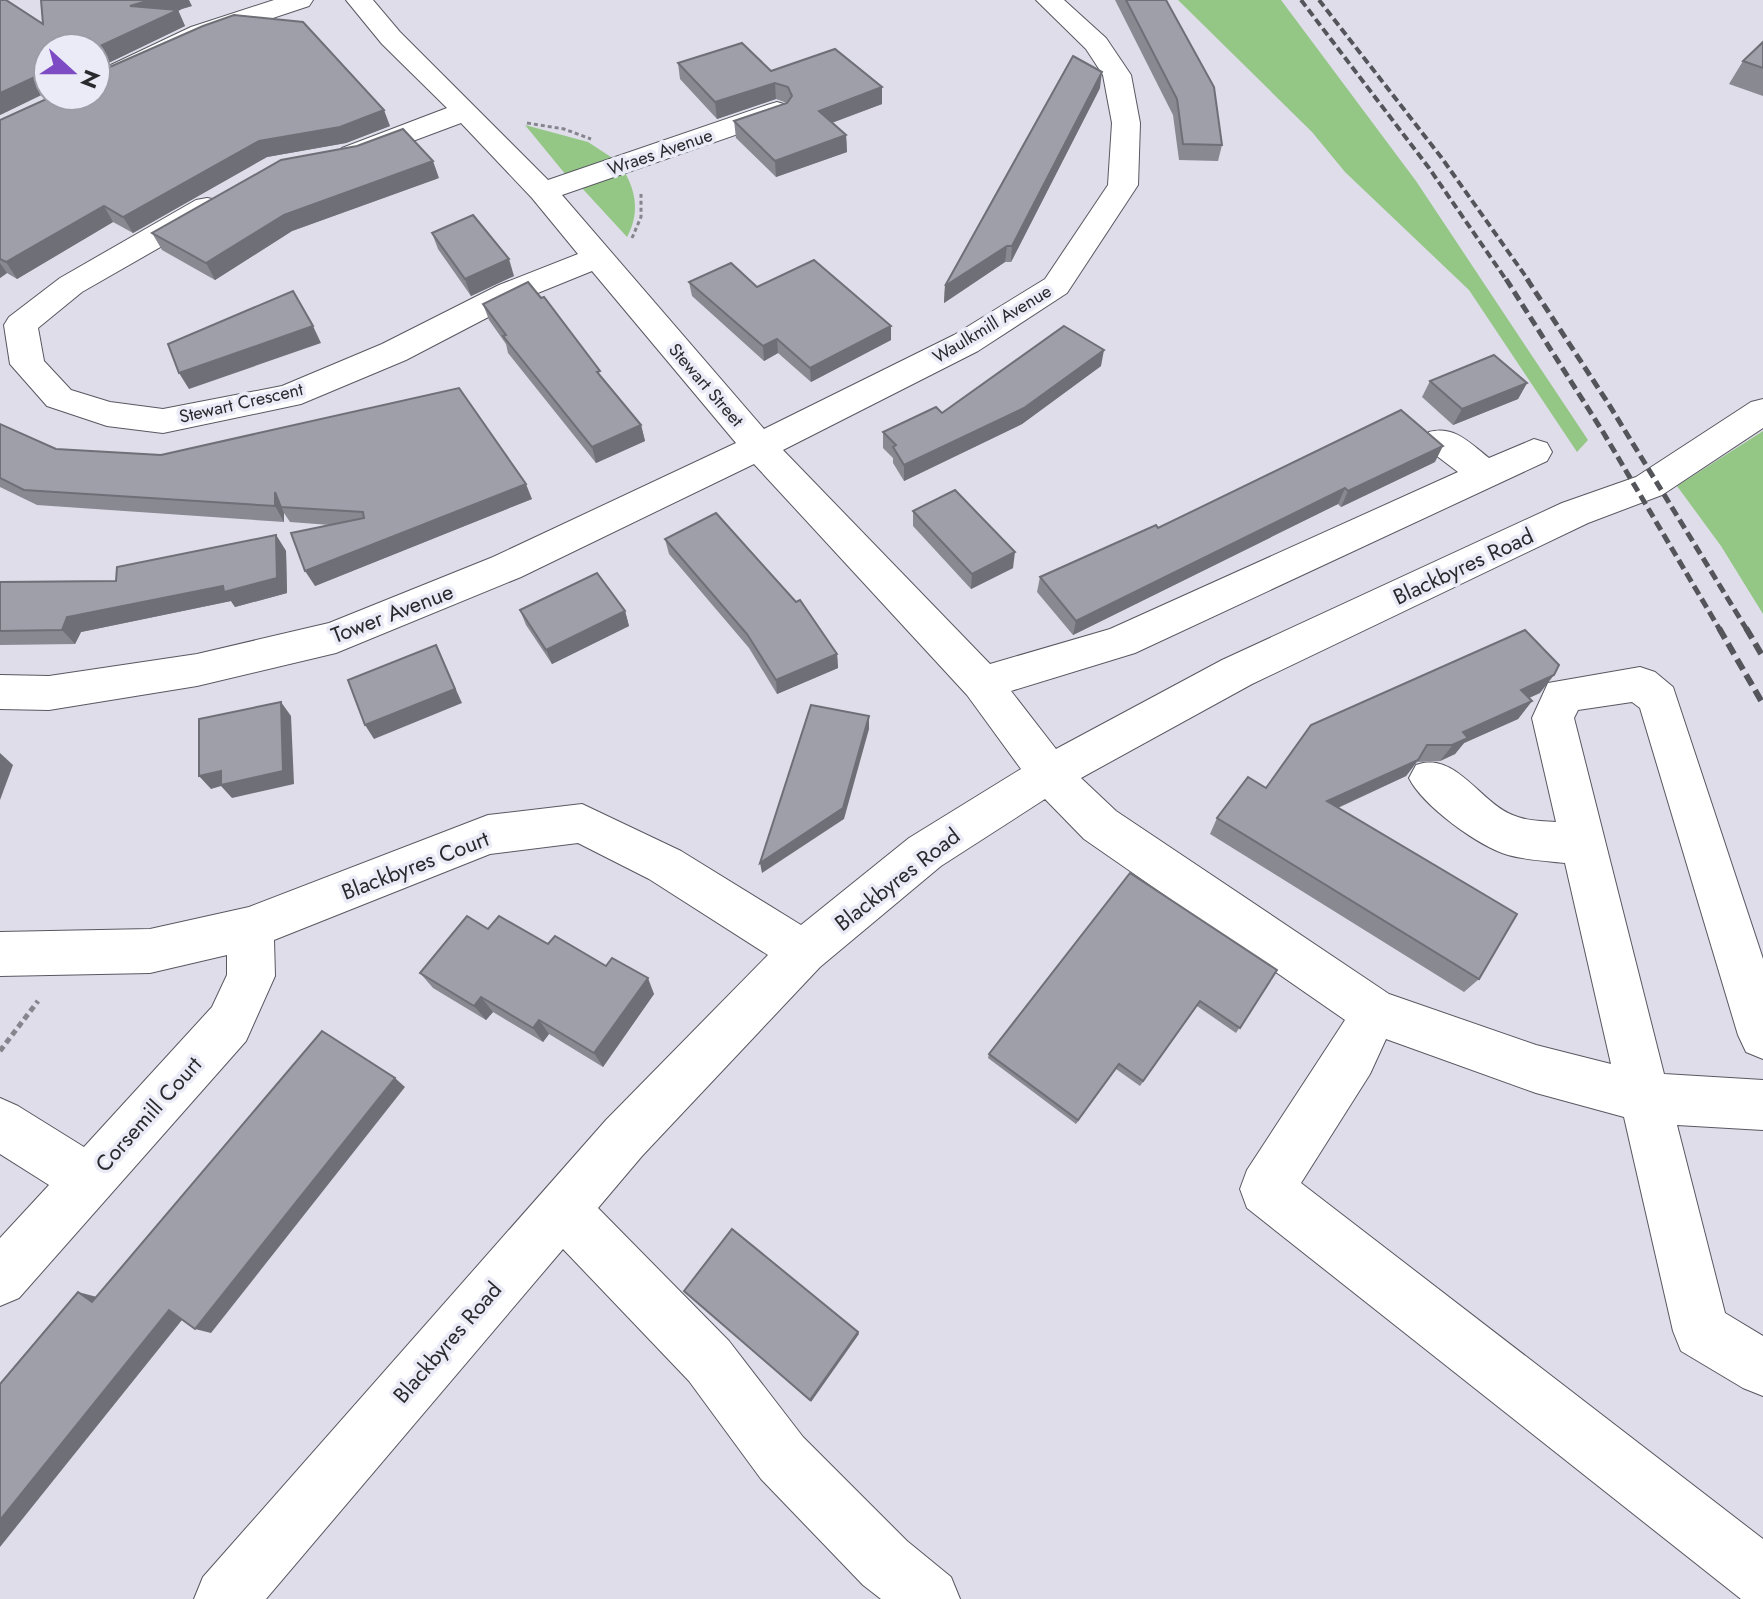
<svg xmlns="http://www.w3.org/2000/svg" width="1763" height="1599" viewBox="0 0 1763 1599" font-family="Jost,sans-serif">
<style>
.green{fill:#94c786}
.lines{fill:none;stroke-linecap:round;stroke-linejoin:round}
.minor-casing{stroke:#585862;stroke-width:2}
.path-far1{stroke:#86858e;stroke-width:3;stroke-dasharray:4 3;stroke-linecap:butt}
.path{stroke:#86858e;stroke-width:5;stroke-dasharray:6 4;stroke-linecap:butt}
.minor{fill:#fff;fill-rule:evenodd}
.rail-far2{stroke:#54545b;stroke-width:4;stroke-dasharray:8 4;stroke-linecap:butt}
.rail-far1{stroke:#54545b;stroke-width:5;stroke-dasharray:10 5;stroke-linecap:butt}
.rail{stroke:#54545b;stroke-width:6;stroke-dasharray:12 6;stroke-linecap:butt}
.wall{fill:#898992}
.shaded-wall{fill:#6f6f77}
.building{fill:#9f9faa;stroke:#6f6f77;stroke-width:2}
.labels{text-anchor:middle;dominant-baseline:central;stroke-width:7;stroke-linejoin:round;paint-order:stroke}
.far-street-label{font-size:18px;fill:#29292e;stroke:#ebebf7}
.street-label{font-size:22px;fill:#29292e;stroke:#ebebf7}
</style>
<rect width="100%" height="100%" fill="#dedde9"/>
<g class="green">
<path d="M1178 0H1281L1416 181 1588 440 1577 452 1469 290 1345 172 1312 132Z"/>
<path d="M525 125 588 142 614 159 566 175Z"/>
<path d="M624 171C637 193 639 215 627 237L581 187Z"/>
<path d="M1763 431V614L1721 546 1677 486Z"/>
</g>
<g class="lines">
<g class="minor-casing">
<g id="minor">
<path d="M274 0H313L309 6 209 39 96 91V72L191 27Z"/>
<path d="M346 0H373L400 32 548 180 767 105 777 102 787 105 791 111 787 117 562 195 764 429 954 335 1045 279 1108 185 1112 123 1103 75 1086 49 1036 0H1064L1106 38 1131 75 1140 123 1138 185 1067 293 978 351 783 450 990 664 1110 629 1458 472 1429 450 1424 441 1429 432C1454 425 1470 443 1489 458L1534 439 1547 443 1552 452 1547 461 1135 653 1011 691 1056 749 1222 660 1562 503 1636 477 1751 402 1763 399V428L1662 495 1588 523 1252 684 1081 778 1116 811 1389 994 1536 1045 1611 1064 1565 863C1547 861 1526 860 1508 855 1478 846 1423 806 1409 778L1416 765C1458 750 1480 806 1518 817 1529 821 1544 821 1556 822L1532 718 1548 683 1640 667 1655 672 1673 687 1763 959V1059L1746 1052 1738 1035 1640 708 1632 702 1578 710 1574 718 1664 1074 1763 1080V1130L1677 1125 1725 1313 1763 1336V1396L1743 1388 1681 1351 1673 1331 1624 1117 1536 1093 1386 1039 1370 1074 1301 1183 1763 1539V1599H1741L1247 1208 1240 1189 1247 1170 1345 1020 1084 839 1045 799 941 866 820 967 642 1156 598 1208 729 1341 803 1437 907 1541 951 1577 960 1599H881L863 1585 761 1479 689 1381 563 1249 266 1599H194L203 1577 606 1120 768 955 649 879 578 843 490 854 274 940 275 976 246 1041 19 1298 0 1306V1238L49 1185 0 1154V1098L18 1106 84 1147 212 1007 227 975V955L150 973 0 976V932L150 929 249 907 488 815 582 804 681 851 801 925 909 838 1021 769 967 695 754 464 521 577 336 653 197 686 49 710 0 709V675L49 676 197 654 329 623 493 557 736 443 592 271 523 299 406 360 301 404 163 433 107 426 47 406 10 364 4 325 9 317 60 278 196 200 207 198 218 200 222 207 218 214 82 292 38 328 44 361 71 390 110 402 163 409 282 386 382 344 499 285 578 254 532 198 461 123 362 160 352 163 342 160 337 154 342 148 447 108 382 44Z"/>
</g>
</g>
<g class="path-far1">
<path d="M527 123 564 129 591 139"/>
<path d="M632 238 641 217V194"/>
</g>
<path class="path" d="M0 1051 38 1001"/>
<use href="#minor" class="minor"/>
<g class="rail-far2">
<path d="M1301 0 1429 168 1507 281"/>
<path d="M1319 0 1441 157 1529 281"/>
</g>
<g class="rail-far1">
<path d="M1506 279 1603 432 1720 630"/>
<path d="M1527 279 1608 403 1747 630"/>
</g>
<g class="rail">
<path d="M1719 628 1763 704"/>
<path d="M1746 628 1763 657"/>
</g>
</g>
<g class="wall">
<path d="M0 0 43 24 192 6 178 10 185 26 96 69V48H48V92L0 115Z"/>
<path d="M1115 0H1166L1222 145 1218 161 1179 160 1173 115Z"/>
<path d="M1763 42V96L1729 84 1743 61Z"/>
<path d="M678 63 771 71 882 104 832 123 846 135 847 152 776 177 736 138 734 121 787 103 776 99 717 119 680 79Z"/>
<path d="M1100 88 1011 262H1005L944 303 945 286Z"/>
<path d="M0 120 390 126 346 143 267 157 133 233 113 222 17 279 7 273 0 278Z"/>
<path d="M439 178 292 231 215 280 162 250 152 233Z"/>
<path d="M432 233 514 276 471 296 438 249Z"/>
<path d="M689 282 757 287 891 340 811 382 778 353 764 361 692 296Z"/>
<path d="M483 304 602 378 641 425 645 441 596 463 508 353 506 344 489 320Z"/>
<path d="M1101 366 1022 424 904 481 893 463V458L883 448V432L942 413Z"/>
<path d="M1430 381 1527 383 1518 399 1453 425 1422 397Z"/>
<path d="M0 424 56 449 532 499 315 586 330 525 290 522 284 513V522L37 505 0 487Z"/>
<path d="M1435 462 1341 507 1338 504 1073 635 1037 592 1040 577 1158 528Z"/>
<path d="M913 511 1013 568 971 589 913 526Z"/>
<path d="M276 535 286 551 287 593 235 607 231 601 81 632 75 644 0 645V582L116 581Z"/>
<path d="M665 539 837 654 838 668 777 694 749 648 669 554Z"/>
<path d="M520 610 625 611 629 626 552 664 526 625Z"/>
<path d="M1540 693 1529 698 1532 701 1518 719 1464 743 1455 754 1440 761 1417 762 1406 776 1338 808 1479 979 1464 992 1210 834 1217 818 1266 788Z"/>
<path d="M488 929 548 944 654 994 603 1067 549 1034 543 1042 493 1012 486 1020 433 988 420 973Z"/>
<path d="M1277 970 1236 1033 1197 1006 1140 1086 1116 1069 1076 1124 988 1058 989 1054Z"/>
</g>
<g class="shaded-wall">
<path d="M150 0H189L192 6 178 10 185 26 96 69V48L130 6Z"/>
<path d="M1102 72 1100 88 1011 262 1012 246Z"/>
<path d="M37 76 47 92 0 115V93Z"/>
<path d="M775 83 776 99 717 119 715 102Z"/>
<path d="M882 87V104L820 127 819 111Z"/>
<path d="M384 110 390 126 346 143 267 157 133 233 123 217 259 141Z"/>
<path d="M846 135 847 152 776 177 775 161Z"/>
<path d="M433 161 439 178 292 231 215 280 206 263 284 215Z"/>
<path d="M104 206 113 222 17 279 6 262Z"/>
<path d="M1007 246 1005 262 944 303 945 286Z"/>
<path d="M509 259 514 276 471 296 465 279Z"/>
<path d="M0 263 7 273 0 278Z"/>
<path d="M313 326 321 343 189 389 179 373Z"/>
<path d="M891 326V340L811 382 810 368Z"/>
<path d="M777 339 778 353 764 361 763 346Z"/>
<path d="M1104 350 1101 366 1022 424 904 481V465Z"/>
<path d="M1527 383 1518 399 1453 425 1462 409Z"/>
<path d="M641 425 645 441 596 463 592 447Z"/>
<path d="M1443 446 1435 462 1341 507 1348 491Z"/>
<path d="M526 484 532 499 315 586 305 571Z"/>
<path d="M1345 488 1338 504 1073 635 1076 621Z"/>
<path d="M275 492 284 513V522L275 506Z"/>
<path d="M276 535 286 551 287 593 235 607 231 601 81 632 75 644 62 630 67 617Z"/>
<path d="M1015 552 1013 568 971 589 972 574Z"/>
<path d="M625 611 629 626 552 664 546 650Z"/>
<path d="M436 645 462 703 374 739 365 725Z"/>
<path d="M837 654 838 668 777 694 776 680Z"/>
<path d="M1554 675 1540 693 1508 707 1521 690Z"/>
<path d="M1532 701 1518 719 1464 743 1455 754 1440 761 1463 732Z"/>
<path d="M281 702 291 716 294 784 232 798 221 786 211 789 199 776 221 771Z"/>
<path d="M869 716V729L844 819 762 873 760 863Z"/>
<path d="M0 753 13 765 0 800Z"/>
<path d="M1418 760 1406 776 1317 817 1327 801Z"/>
<path d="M648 978 654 994 603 1067 594 1053Z"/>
<path d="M481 997 493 1012 486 1020 474 1006Z"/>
<path d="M539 1020 549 1034 543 1042 533 1028Z"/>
<path d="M395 1078 405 1087 211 1333 195 1329Z"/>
<path d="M78 1292 97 1297 92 1302Z"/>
<path d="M169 1310 186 1315 0 1547V1520Z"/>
<path d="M858 1332 859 1334 811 1402 810 1400Z"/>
</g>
<g class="building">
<path d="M0 0H6L43 24 41 0H150L130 6 178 10 96 48H48V76H37L0 93Z"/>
<path d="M1126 0H1166L1214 87 1222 145 1183 144 1177 99Z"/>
<path d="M234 15 303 22 384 110 340 127 259 141 123 217 104 206 6 262 0 259V120L53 96H96V73L203 26Z"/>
<path d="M1763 42V68L1743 61Z"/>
<path d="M742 43 771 71 835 49 882 87 819 111 846 135 775 161 734 121 787 103 792 96 788 87 775 83 715 102 678 63Z"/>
<path d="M1073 56 1102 72 1012 246H1007L945 286Z"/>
<path d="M403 129 433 161 284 215 206 263 152 233 281 160 357 146Z"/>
<path d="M473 215 509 259 465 279 432 233Z"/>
<path d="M814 260 891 326 810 368 777 339 763 346 689 282 731 263 757 287Z"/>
<path d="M528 282 541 298 544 297 600 371 597 372 641 425 592 447 503 336 506 335 483 304Z"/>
<path d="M293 291 313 326 179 373 168 344Z"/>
<path d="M1064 326 1104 350 1024 408 904 465 893 447 896 445 883 432 936 407 942 413Z"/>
<path d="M1494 355 1527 383 1462 409 1430 381Z"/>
<path d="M459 388 526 484 305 571 291 533 364 518 363 512 281 507 275 492V506L24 490 0 478V424L56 449 161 455Z"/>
<path d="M1401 410 1443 446 1348 491 1345 488 1076 621 1040 577 1156 525 1158 528Z"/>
<path d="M955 490 1015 552 972 574 913 511Z"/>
<path d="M716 513 796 602 800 600 837 654 776 680 747 634 665 539Z"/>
<path d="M276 535 277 578 224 592 223 586 67 617 62 630 0 631V582L116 581 117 567Z"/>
<path d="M597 573 625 611 546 650 520 610Z"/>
<path d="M1525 630 1559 665 1554 675 1521 690 1532 701 1463 732 1468 738 1452 745H1427L1418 760 1327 801 1517 914 1479 979 1217 818 1248 777 1266 788 1311 725Z"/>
<path d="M436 645 455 689 365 725 348 680Z"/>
<path d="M281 702 283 771 221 785V771L199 776V719Z"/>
<path d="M811 705 869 716 843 808 760 863Z"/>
<path d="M1130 873 1277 970 1240 1028 1200 1001 1143 1081 1119 1064 1078 1120 989 1054Z"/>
<path d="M467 916 488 929 499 916 548 944 555 936 606 966 612 958 648 978 594 1053 539 1020 533 1028 481 997 474 1006 420 973Z"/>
<path d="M322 1031 395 1078 195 1329 169 1310 0 1520V1384L78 1292 92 1302Z"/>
<path d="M732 1229 858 1332 810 1400 684 1291Z"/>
</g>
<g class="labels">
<g class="far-street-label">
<text transform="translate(660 152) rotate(-19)">Wraes Avenue</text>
<text transform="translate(992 324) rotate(-31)">Waulkmill Avenue</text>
<text transform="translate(706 385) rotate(49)">Stewart Street</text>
<text transform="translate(241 403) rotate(-13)">Stewart Crescent</text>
</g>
<g class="street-label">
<text transform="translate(1463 566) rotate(-25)">Blackbyres Road</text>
<text transform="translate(392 613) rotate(-21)">Tower Avenue</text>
<text transform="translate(415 865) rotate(-21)">Blackbyres Court</text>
<text transform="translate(897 879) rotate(-38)">Blackbyres Road</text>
<text transform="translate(148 1114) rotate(-48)">Corsemill Court</text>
<text transform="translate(447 1342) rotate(-49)">Blackbyres Road</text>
</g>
</g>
<g transform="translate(72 72) rotate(111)"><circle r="38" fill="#ebebf7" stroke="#9d9da7" stroke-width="2"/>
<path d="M0-6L14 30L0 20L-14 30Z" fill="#7d4cc4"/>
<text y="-12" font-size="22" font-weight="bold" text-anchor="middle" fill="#29292e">N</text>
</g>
</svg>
